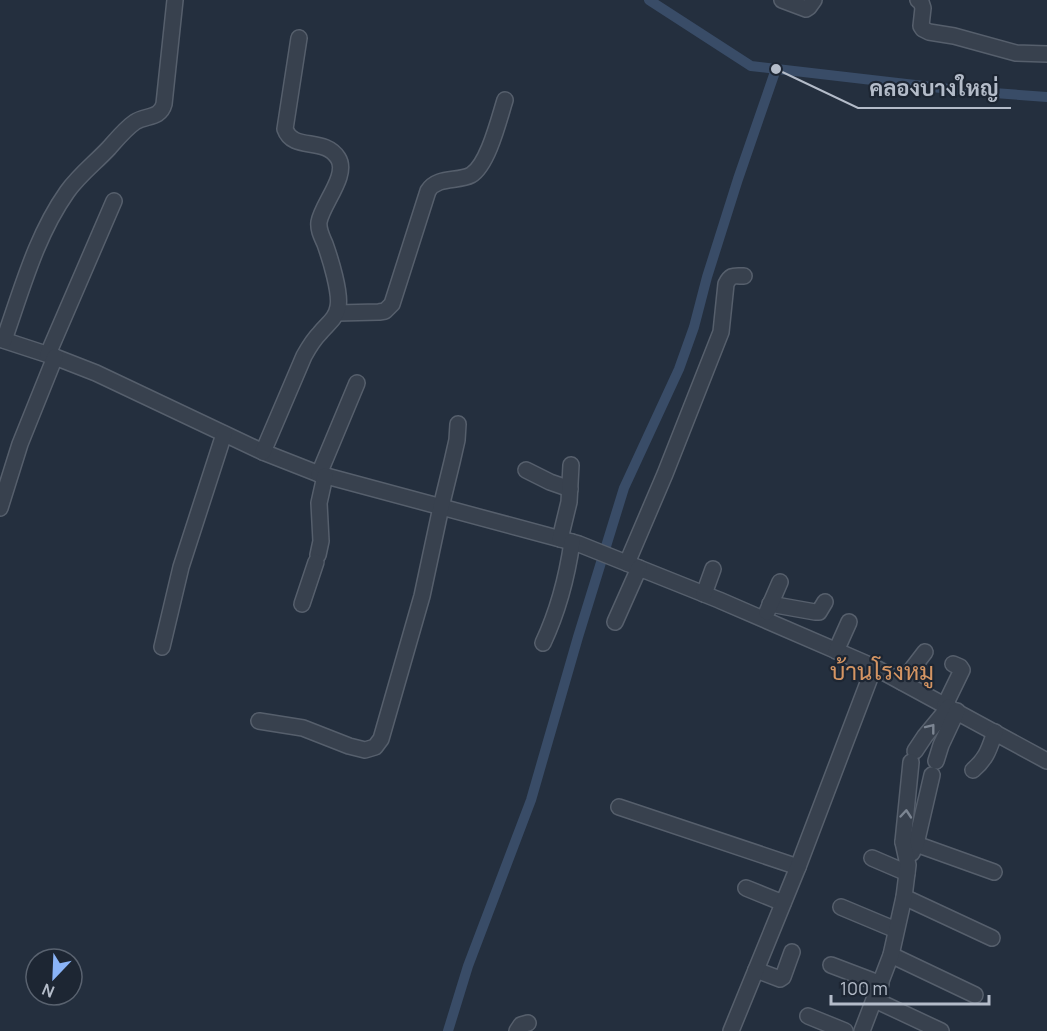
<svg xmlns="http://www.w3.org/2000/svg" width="1047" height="1031" viewBox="0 0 1047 1031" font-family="Manrope,Sarabun,sans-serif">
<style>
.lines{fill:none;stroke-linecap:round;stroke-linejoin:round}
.canal{stroke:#394c67;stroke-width:10}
.minor-casing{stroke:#565f6c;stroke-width:18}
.minor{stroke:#38414e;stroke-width:15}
.oneway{stroke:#7c8592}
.labels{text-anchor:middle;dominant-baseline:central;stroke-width:4.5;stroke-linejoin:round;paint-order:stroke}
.quarter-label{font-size:24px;fill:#d59563;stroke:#1d2633}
.leader{fill:none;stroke:#b4bcc9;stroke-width:2}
.callout-dot{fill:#b4bcc9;stroke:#1d2633;stroke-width:2}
.callout-label{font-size:22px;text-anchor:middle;font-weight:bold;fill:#b4bcc9;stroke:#1d2633;stroke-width:4.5;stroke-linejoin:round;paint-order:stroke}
</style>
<rect width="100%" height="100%" fill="#242f3e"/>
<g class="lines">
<g class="canal">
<path d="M649 0 751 66 967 91 1047 97"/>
<path d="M448 1031 468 966 531 800 578 637 624 488 679 369 694 327 707 277 738 179 776 69"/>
</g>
<g class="minor-casing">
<g id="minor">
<path d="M782 0 806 9 809 7 814 0"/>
<path d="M918 0 921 2 923 8 921 26 923 29 929 32 954 36 1016 53 1047 54"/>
<path d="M337 313 379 312 385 311 392 304 428 191C437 176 458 182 471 175 488 165 499 119 505 100"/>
<path d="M0 339 55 357 96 373 263 452 319 474 579 544 719 600 874 667 1047 761"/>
<path d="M4 340C22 289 36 236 67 192 79 175 95 163 109 148 117 139 125 129 135 122 146 115 160 119 164 104L175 0"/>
<path d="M48 354 114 201"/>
<path d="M263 452 304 356C309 347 313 340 320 333 327 324 336 319 338 307 341 293 330 258 325 244 322 237 318 230 319 222 322 204 349 175 338 158 324 136 293 152 285 129L299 38"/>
<path d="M526 470 550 482 570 489"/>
<path d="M319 474 357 383"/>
<path d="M0 508 20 444 55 357"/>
<path d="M560 539 569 502 571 465"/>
<path d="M318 555 321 541 319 503 325 476"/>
<path d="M627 563 665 474 721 332 726 284C731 274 734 276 744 276"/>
<path d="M704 594 713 569"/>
<path d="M302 604 316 562"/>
<path d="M770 604 815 612H819L825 602"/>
<path d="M767 612 780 582"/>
<path d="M615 622 639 568"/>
<path d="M543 643C558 611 567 577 572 542"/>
<path d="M162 647 181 567 224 434"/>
<path d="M836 651 849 622"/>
<path d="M902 682 925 652"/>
<path d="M945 705 962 670 960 667 953 664"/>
<path d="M259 721 303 728 349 746 365 750 375 747 381 739 422 596 441 507 452 462 457 440 458 424"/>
<path d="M915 751 925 736 949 707"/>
<path d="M936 761 941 745 957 711"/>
<path d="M973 770C987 758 989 749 995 732"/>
<path d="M619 807 798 867"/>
<path d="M903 842 916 844 994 872"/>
<path d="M912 853 916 844 932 775"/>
<path d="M872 858 907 873"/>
<path d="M746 888 783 903"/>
<path d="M904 897 992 938"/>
<path d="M841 907 896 930"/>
<path d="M891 955 975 995"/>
<path d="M831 965 881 984"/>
<path d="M756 970 780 979 783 977 792 952"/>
<path d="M875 1000 941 1031"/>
<path d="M808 1016 845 1031"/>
<path d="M517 1031 521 1025 528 1023"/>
<path d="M731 1031 798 867 874 667"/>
<path d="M862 1031 891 955 904 897 908 865 903 842 911 762"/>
</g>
</g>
<use href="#minor" class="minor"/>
</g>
<defs><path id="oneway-chevron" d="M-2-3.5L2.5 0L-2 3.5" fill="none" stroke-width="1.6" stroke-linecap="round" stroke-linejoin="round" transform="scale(1.5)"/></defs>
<g class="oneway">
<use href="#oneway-chevron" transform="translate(931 728) rotate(-52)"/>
<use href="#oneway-chevron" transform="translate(906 814) rotate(-85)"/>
</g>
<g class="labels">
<g class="quarter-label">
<text x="882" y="670">บ้านโรงหมู</text>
</g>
</g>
<path class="leader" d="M776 69L858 108H1011"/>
<circle class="callout-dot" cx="776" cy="69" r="6"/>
<g class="callout-label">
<text x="934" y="96">คลองบางใหญ่</text>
</g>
<g transform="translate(54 977) rotate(203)"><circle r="28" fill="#1d2633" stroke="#59626f" stroke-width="1.5"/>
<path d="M0-4.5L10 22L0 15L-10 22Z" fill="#8ab4f8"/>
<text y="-9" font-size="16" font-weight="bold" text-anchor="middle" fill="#b4bcc9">N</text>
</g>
<path d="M831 995v9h158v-9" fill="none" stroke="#b4bcc9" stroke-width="3"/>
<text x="840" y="995" font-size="18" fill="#b4bcc9" stroke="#1d2633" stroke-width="4.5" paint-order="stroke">100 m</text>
</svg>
